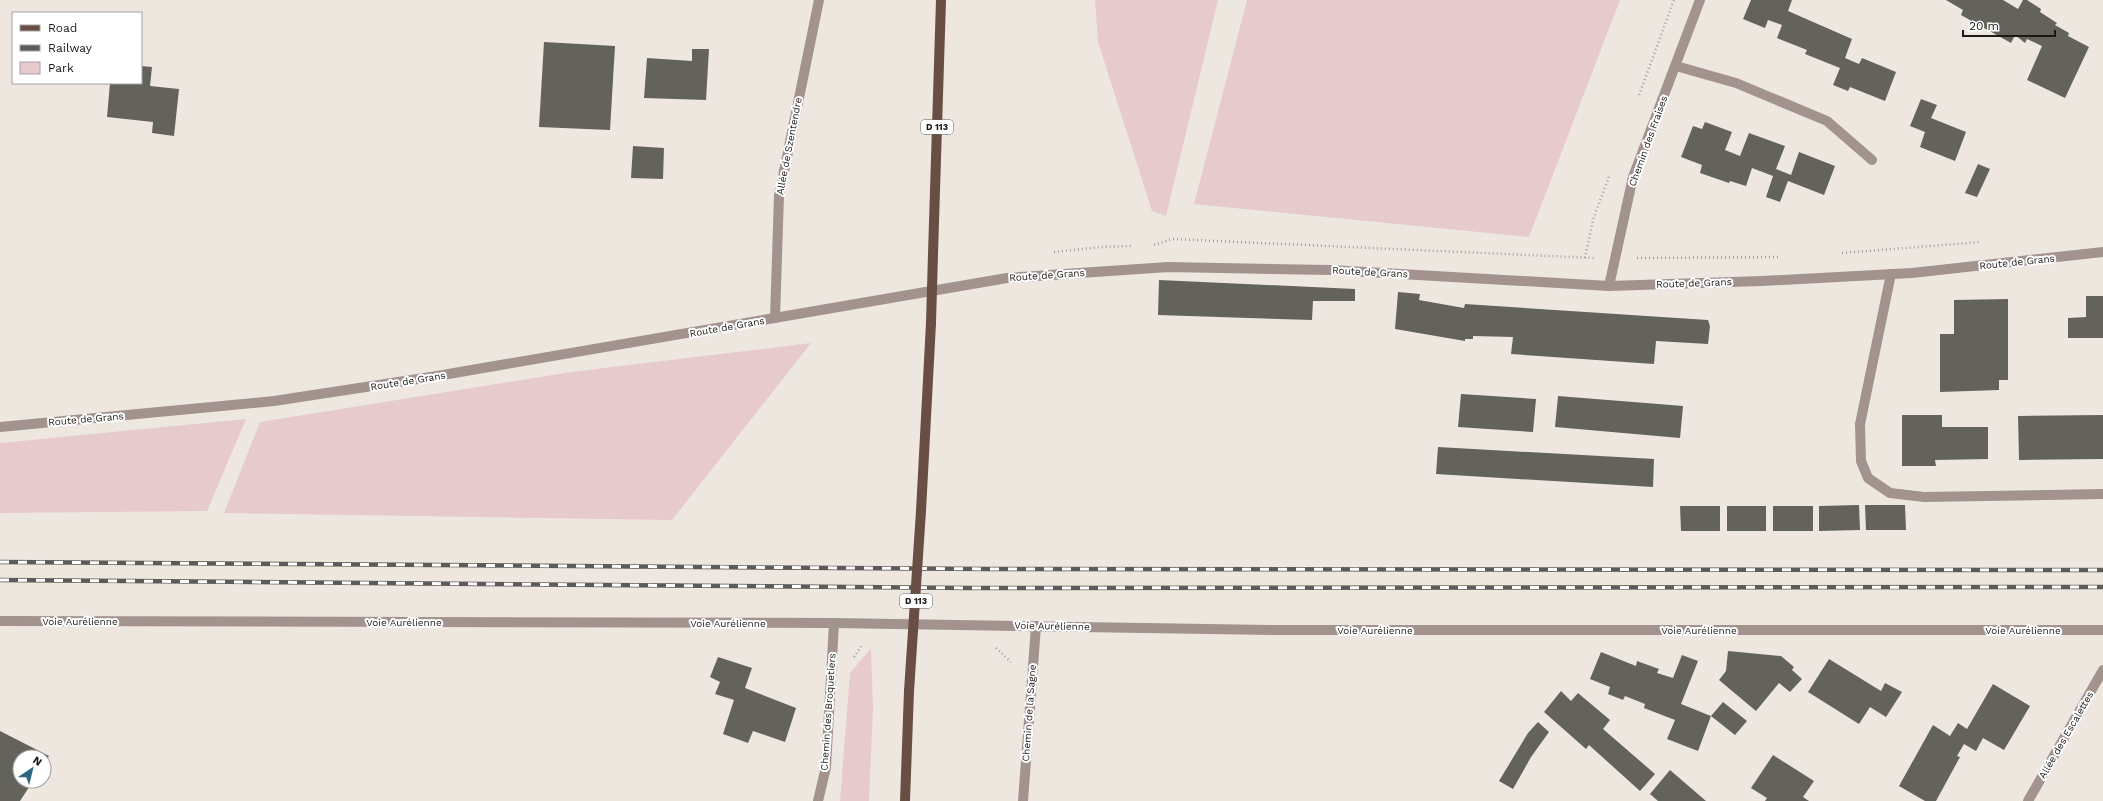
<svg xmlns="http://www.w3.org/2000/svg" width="2103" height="801" viewBox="0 0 2103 801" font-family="'Work Sans',sans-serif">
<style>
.green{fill:#e7cace}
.building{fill:#63635b}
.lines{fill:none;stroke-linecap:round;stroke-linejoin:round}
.path{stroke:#a39e98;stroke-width:2.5;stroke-dasharray:1 3;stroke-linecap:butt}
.minor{stroke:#a3938e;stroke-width:10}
.tertiary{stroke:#a3938e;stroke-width:10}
.primary{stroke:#684e45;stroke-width:10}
.rail-casing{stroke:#5e5b57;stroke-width:4.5}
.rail{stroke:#fff;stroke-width:3;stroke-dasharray:9;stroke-linecap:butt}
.primary-bridge{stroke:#684e45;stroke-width:10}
.labels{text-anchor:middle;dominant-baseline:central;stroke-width:4;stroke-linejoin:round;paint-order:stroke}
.shield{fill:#fff;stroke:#5f5e5c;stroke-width:1}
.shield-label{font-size:9px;font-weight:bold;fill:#1b1916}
.street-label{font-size:10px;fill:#1b1916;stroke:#fff}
</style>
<rect width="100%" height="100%" fill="#eee7e0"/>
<g class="green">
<path d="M1095 0H1218L1166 216 1152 211 1098 42Z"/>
<path d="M1247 0H1620L1529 237 1194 204Z"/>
<path d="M811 343 672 520 224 513 260 422 571 372Z"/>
<path d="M246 419 207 511 0 513V443Z"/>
<path d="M871 648 873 708 869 801H840L850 673Z"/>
</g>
<g class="building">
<path d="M1751 0H1792L1788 11 1852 39 1845 58 1859 64 1862 58 1896 72 1885 101 1850 87 1848 91 1833 85 1840 68 1805 54 1807 50 1777 38 1782 25 1768 20 1765 28 1743 19Z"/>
<path d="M1946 0H2003L2018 9 2023 0H2027L2041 9 2040 12 2057 23 2055 25 2069 33 2068 36 2089 47 2065 98 2027 80 2042 46 2027 39 2025 43 2015 35 2011 43 1961 15 1963 10Z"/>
<path d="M544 42 615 46 610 130 539 127Z"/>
<path d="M692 49H709L706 100 644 98 647 58 692 61Z"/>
<path d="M141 66 152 67 150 86 179 89 174 136 152 133 153 122 107 117 110 83H141Z"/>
<path d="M1921 99 1937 105 1931 118 1966 132 1955 161 1920 147 1925 132 1910 126Z"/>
<path d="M1705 122 1732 132 1725 150 1740 156 1749 133 1785 146 1776 169 1791 175 1799 152 1835 166 1824 195 1788 181 1780 202 1766 197 1773 176 1752 168 1746 186 1730 181 1729 183 1700 173 1702 165 1681 157 1693 126 1702 129Z"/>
<path d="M633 146 664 148 663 179 631 178Z"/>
<path d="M1978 164 1990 169 1977 197 1965 193Z"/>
<path d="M1159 280 1355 289V301H1313L1312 320 1158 315Z"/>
<path d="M1398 292 1420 294 1419 300 1464 308 1465 304 1708 320 1710 326 1708 344 1656 341 1654 364 1511 354 1513 337 1473 336V339H1465V341L1395 329Z"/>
<path d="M2086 296H2103V338H2068V318L2086 317Z"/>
<path d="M2008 299V380H1999V390L1940 392V334H1954V300Z"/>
<path d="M1461 394 1536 399 1533 432 1458 427Z"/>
<path d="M1558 396 1683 406 1680 438 1555 427Z"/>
<path d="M1902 415H1942V427H1988V459L1935 460 1936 466H1902Z"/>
<path d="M2103 415V459L2019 460 2018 416Z"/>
<path d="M1438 447 1654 459 1653 487 1436 474Z"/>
<path d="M1859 505 1860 530 1819 531V506Z"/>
<path d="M1865 505H1905L1906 530H1866Z"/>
<path d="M1680 506H1720V531H1681Z"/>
<rect x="1727" y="506" width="39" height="25"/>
<rect x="1773" y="506" width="40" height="25"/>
<path d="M1728 651 1781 656 1794 667 1792 670 1802 679 1790 692 1779 683 1756 711 1719 680 1726 671Z"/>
<path d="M1601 652 1636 666 1637 661 1659 669 1657 673 1673 678 1682 655 1698 661 1681 704 1711 716 1723 702 1747 721 1735 735 1711 716 1698 751 1667 739 1675 720 1644 708 1645 704 1625 696 1623 700 1608 694 1610 687 1590 679Z"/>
<path d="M718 657 752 668 745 688 796 708 785 742 753 731 748 743 723 734 734 700 715 694 720 682 710 677Z"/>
<path d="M1829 659 1881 691 1885 683 1902 692 1886 717 1870 707 1859 724 1808 692Z"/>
<path d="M1993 684 2030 706 2004 750 1983 738 1976 751 1964 744 1957 756 1960 757 1936 801H1925L1899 786 1933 725 1950 736 1958 723 1967 729Z"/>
<path d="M1561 691 1571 701 1578 693 1610 720 1603 729 1655 774 1640 791 1589 745 1586 749 1544 712Z"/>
<path d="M1538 722 1549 732 1531 757 1513 789 1499 781 1528 733Z"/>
<path d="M0 731 49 756 44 764V757H20V781H33L20 801H0Z"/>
<path d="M1773 755 1814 781 1803 797 1809 801H1765L1767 798 1751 788Z"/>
<path d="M1670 770 1706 801H1658L1650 794Z"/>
</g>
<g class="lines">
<g class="path">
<path d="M1639 95 1674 0"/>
<path d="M1154 245 1172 239 1594 258"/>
<path d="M1054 252 1101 247 1131 246"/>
<path d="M1842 253 1981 242"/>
<path d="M1585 258 1593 220 1610 174"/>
<path d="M1637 258 1780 257"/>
<path d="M996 648 1011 662"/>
<path d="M854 657 862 645"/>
</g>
<g class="minor">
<path d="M1676 66 1736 83 1827 121 1872 160"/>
<path d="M1891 274 1860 424 1861 461 1868 478 1890 493 1924 497 2103 494"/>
<path d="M1609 286 1633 177 1700 0"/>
<path d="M775 318 779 196 819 0"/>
<path d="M0 621 834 623 1272 630H2103"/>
<path d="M818 801 826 767 834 623"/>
<path d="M1023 801 1036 626"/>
<path d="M2028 801 2103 670"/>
</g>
<path class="tertiary" d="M0 427 274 401 431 377 1007 278 1168 267 1331 270 1609 286 1762 281 1912 273 2103 252"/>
<g class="primary">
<path d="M933 254 941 0"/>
<path d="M921 511 931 323"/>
<path d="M905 801 909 691"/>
</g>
<g class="rail-casing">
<g id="rail">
<path d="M0 562 990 569 2103 570"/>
<path d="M0 580 971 588 2103 587"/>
</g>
</g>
<use href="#rail" class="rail"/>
<g class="primary-bridge">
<path d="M931 323 933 254"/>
<path d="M909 691 921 511"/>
</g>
</g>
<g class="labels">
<g class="shield">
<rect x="921" y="120" width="32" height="14" rx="3"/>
<rect x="900" y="594" width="32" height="14" rx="3"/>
</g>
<g class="shield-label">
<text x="937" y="127">D 113</text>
<text x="916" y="601">D 113</text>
</g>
<g class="street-label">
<text transform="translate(1648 141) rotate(-70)">Chemin des Fraises</text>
<text transform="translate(789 146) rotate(-79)">Allée de Szentendre</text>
<text transform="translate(2017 262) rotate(-6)">Route de Grans</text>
<text transform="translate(1370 272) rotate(3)">Route de Grans</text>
<text transform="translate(1047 275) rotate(-4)">Route de Grans</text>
<text transform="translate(1694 283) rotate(-2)">Route de Grans</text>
<text transform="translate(727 327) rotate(-10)">Route de Grans</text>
<text transform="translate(408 381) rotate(-9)">Route de Grans</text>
<text transform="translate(86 419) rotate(-5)">Route de Grans</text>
<text x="80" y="621">Voie Aurélienne</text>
<text x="404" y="622">Voie Aurélienne</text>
<text x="728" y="623">Voie Aurélienne</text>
<text transform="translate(1052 626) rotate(1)">Voie Aurélienne</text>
<text x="1375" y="630">Voie Aurélienne</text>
<text x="1699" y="630">Voie Aurélienne</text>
<text x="2023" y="630">Voie Aurélienne</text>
<text transform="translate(828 712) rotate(-86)">Chemin des Broquetiers</text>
<text transform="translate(1029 713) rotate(-86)">Chemin de la Sagne</text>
<text transform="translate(2066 735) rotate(-60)">Allée des Escalettes</text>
</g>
</g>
<rect x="12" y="12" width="130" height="72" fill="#ffffff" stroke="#a4a3a2"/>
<rect x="20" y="25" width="20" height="6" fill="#684e45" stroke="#a4a3a2"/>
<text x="48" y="32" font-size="12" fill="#1b1916">Road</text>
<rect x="20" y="45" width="20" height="6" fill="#5e5b57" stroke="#a4a3a2"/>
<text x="48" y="52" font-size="12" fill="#1b1916">Railway</text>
<rect x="20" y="62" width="20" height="12" fill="#e7cace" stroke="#a4a3a2"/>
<text x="48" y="72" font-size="12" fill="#1b1916">Park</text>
<g transform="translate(32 769) rotate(35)"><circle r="19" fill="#ffffff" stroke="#a4a3a2"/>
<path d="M0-3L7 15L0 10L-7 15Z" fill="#2f6681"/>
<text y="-6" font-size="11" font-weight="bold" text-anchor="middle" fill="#1b1916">N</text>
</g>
<path d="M1963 30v6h92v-6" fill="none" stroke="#1b1916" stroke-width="2"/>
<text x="1969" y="30" font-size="12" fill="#1b1916" stroke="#ffffff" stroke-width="3" paint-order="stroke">20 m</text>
</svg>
